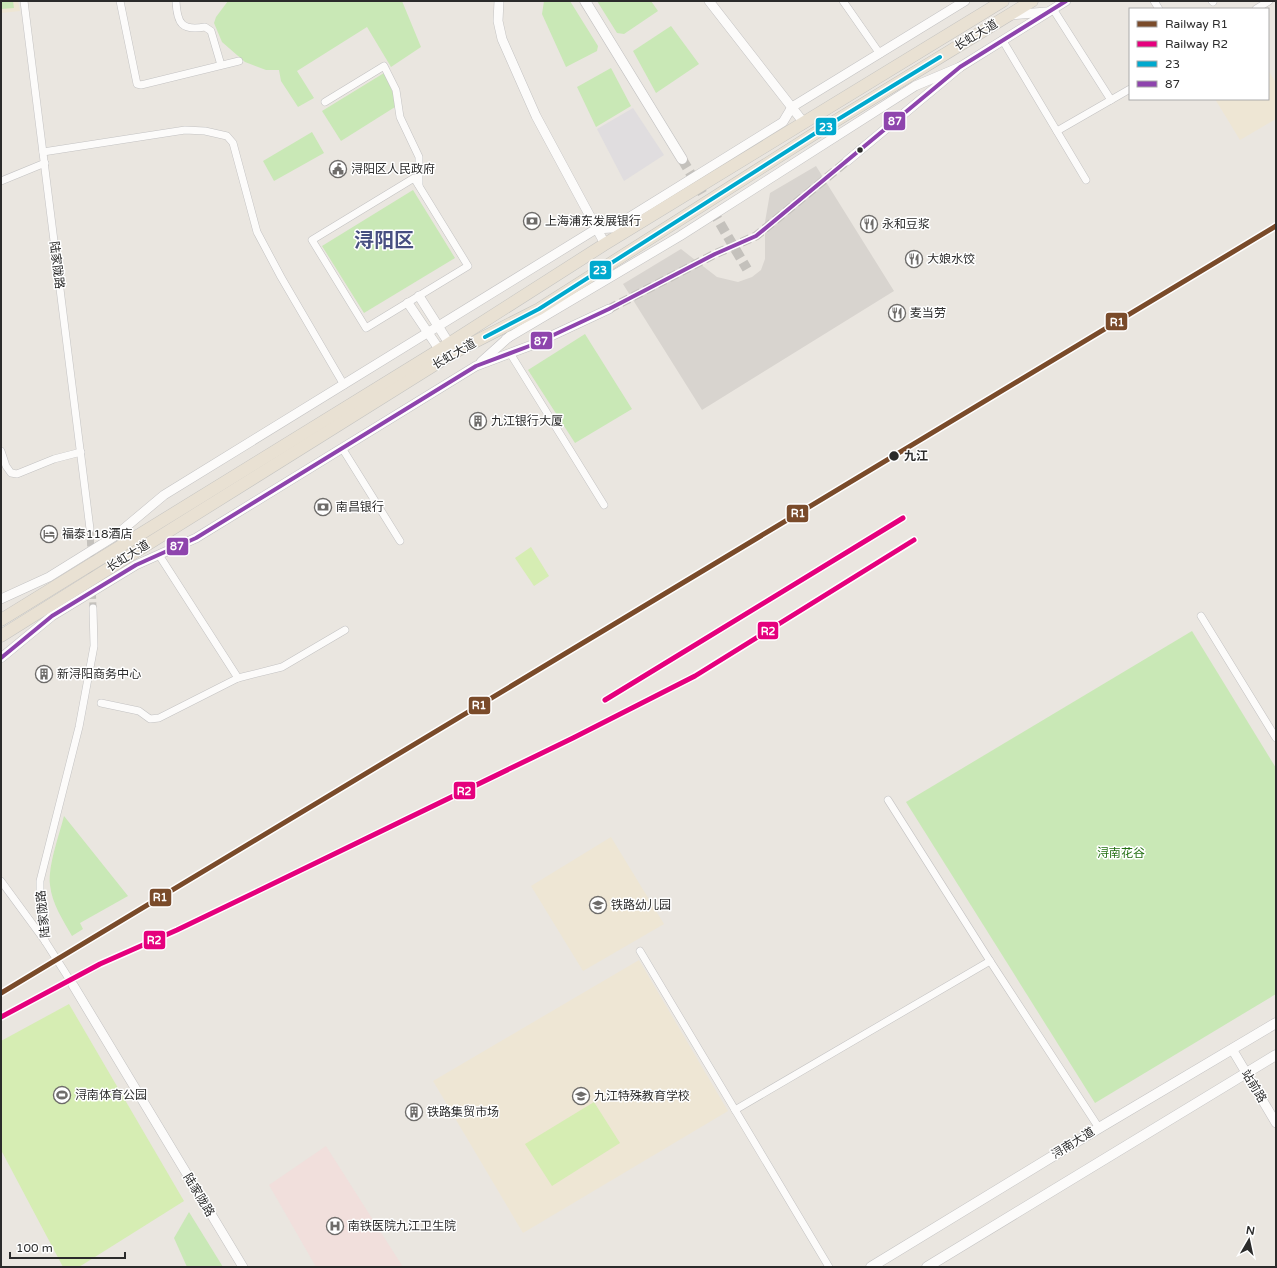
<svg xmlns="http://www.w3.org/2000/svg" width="1277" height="1268" viewBox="0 0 1277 1268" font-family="'Varela Round','Noto Sans SC',sans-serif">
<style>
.industrial{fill:#e0dddf}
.education{fill:#eee6d4}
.medical{fill:#f1dfdc}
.green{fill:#c9e8b6}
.pitch{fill:#d6edb3}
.plaza{fill:#d8d4cf}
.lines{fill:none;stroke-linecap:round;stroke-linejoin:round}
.minor-tunnel{stroke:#c4c1bc;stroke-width:7;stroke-dasharray:7 3.5;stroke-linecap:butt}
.tertiary-tunnel{stroke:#c4c1bc;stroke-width:9;stroke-dasharray:9 4.5;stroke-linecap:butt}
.secondary-tunnel{stroke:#c4c1bc;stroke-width:10;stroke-dasharray:10 5;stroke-linecap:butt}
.minor-casing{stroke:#c3c2c2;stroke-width:8}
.tertiary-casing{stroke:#c3c2c2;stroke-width:10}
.secondary-casing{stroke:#c3c2c2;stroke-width:11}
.trunk-casing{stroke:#c5c4c1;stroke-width:13}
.minor{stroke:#fcfbfa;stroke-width:7}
.tertiary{stroke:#fcfbfa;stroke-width:9}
.secondary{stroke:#fcfbfa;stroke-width:10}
.trunk{stroke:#e9e1d3;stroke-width:12}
.bus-1-casing{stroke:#fff;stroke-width:7}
.bus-2-casing{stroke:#fff;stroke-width:7}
.bus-1{stroke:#00a9ce;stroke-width:4}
.bus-2{stroke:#8e44ad;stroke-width:4}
.rail-1-casing{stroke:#fff;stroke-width:8}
.rail-2-casing{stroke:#fff;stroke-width:8}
.rail-1{stroke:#7a4b2a;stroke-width:5}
.rail-2{stroke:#e5007d;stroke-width:5}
.bus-dot{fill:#2b2b2b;stroke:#fff;stroke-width:1.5}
.labels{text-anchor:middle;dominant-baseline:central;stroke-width:3;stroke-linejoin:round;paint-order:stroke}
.street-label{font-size:12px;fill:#2b2b2b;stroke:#fff}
.poi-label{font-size:12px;fill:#2b2b2b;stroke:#fff;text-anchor:start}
.stop-label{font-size:12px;font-weight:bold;fill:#2b2b2b;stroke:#fff;text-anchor:start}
.park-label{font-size:12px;fill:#247013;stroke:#fff}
.town-label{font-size:20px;font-weight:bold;fill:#474f81;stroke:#fff}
.line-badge{stroke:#fff;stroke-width:1.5}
.badge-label{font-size:11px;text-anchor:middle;font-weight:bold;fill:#fff}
</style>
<rect width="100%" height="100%" fill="#eae6e0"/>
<path class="industrial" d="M633 108 664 155 624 181 597 129Z"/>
<g class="education">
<path d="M1 1H18L20 11 1 13Z"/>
<path d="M1268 70 1276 83V119L1240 140 1215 99H1268Z"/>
<path d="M611 837 664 924 583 971 531 886Z"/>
<path d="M639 960 728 1111 523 1233 433 1081Z"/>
</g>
<path class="medical" d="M326 1146 403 1267H316L269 1185Z"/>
<g class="green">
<path d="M1 1H13L14 8 1 9Z"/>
<path d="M228 1H402L421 47 391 67 367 27 297 71 314 98 298 107 281 81 279 70H266L245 62 222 42 214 23 216 17Z"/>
<path d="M544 1H570L598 46 597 51 566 67 542 14Z"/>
<path d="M597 1H651L658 11 624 34 617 33Z"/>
<path d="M671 26 699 64 656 93 633 51Z"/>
<path d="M611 68 631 106 596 127 577 87Z"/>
<path d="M384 73 393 93 395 107 341 141 322 111Z"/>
<path d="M312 132 324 153 274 181 263 161Z"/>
<path d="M413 190 455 258 364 313 322 246Z"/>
<path d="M585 334 632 409 575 443 528 370Z"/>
<path d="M1192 631 1276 768V994L1095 1103 906 802Z"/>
<path d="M64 816 128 896 80 923 83 929 72 936C63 920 52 904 50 885 48 865 59 836 64 816Z"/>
<path d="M189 1212 223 1267H187L174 1238Z"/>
</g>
<g class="pitch">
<path d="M531 547 549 576 534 586 515 558Z"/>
<path d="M69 1004 184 1201 79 1267H63L1 1150V1041Z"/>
<path d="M594 1102 620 1143 552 1186 525 1144Z"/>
</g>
<path class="plaza" d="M816 166 894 291 702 410 623 284 681 249 717 277 738 282 752 277 761 270 765 259V222L770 193Z"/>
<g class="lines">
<path class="minor-tunnel" d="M90 529 93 608"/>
<path class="tertiary-tunnel" d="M609 309 715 254 756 236 847 161"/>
<path class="secondary-tunnel" d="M682 159 747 269"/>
<g class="minor-casing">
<g id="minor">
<path d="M24 1 90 529"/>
<path d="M120 1 137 84 141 85 239 61"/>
<path d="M176 1C177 24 182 31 205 27L211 31 221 65"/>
<path d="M843 1 880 54"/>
<path d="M1154 1 1159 9"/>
<path d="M1212 1 1213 2"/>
<path d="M1053 9 1111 100"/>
<path d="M1256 9 1269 1"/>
<path d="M1003 41 1086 180"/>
<path d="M325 102 384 66 396 90 400 117 419 157V185"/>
<path d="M1057 131 1130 89"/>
<path d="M43 152 185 130 205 131 227 136 233 143 257 232 281 277 344 385"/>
<path d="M414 178 468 266 366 328 312 240Z"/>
<path d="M1 181 45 163"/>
<path d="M510 353 604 505"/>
<path d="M342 448 400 541"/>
<path d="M1 451 6 466 11 473 17 474 54 459 81 452"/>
<path d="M159 555 238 678"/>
<path d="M1201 616 1276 738"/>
<path d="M101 703 139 711 150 719 159 718 238 678 282 667 345 630"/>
<path d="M888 800 990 961 1099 1128"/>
<path d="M1 881 45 941 73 985"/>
<path d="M45 941 40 907V881L79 727 94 646 93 608"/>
<path d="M640 951 829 1267"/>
<path d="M735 1110 990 961"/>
</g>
</g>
<g class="tertiary-casing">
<g id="tertiary">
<path d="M499 1 498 21 502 39 536 116 605 244"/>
<path d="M709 1 804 123"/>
<path d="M1011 15 1046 12"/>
<path d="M847 161 960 67 1066 1"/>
<path d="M419 296 452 348"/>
<path d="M408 303 443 355"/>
<path d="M506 339 680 236 915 86 960 67"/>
<path d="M481 362 510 336"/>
<path d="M1 599 49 577 115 536 164 495 596 229 612 228 783 122 792 107 965 1"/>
<path d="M1 658 52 616 136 565 196 538 476 366 532 345 609 309"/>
<path d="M73 985 243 1267"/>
<path d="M1232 1049 1276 1123"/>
</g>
</g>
<g class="secondary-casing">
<g id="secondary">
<path d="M585 1 682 159"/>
<path d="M871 1267 1099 1128 1276 1023"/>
<path d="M927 1267 1276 1055"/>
</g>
</g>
<g class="trunk-casing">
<g id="trunk">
<path d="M1 620 439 350 605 244 1003 1"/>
<path d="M1 636 455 352 539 309 814 134 1032 1"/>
</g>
</g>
<use href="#minor" class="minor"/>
<use href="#tertiary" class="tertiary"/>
<use href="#secondary" class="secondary"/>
<use href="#trunk" class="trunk"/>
<g class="bus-1-casing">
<path id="bus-1" d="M485 337 539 309 814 134 940 57"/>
</g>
<g class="bus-2-casing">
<path id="bus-2" d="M1 658 52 616 136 565 196 538 476 366 532 345 609 309 715 254 756 236 960 67 1066 1"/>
</g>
<use href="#bus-1" class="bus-1"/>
<use href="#bus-2" class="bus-2"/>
<g class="rail-1-casing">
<path id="rail-1" d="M1 993 1276 226"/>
</g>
<g class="rail-2-casing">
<g id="rail-2">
<path d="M605 700 903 518"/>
<path d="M1 1017 100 964 177 930 258 891 573 738 695 676 914 540"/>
</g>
</g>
<use href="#rail-1" class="rail-1"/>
<use href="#rail-2" class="rail-2"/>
</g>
<defs>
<g id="civic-ring" transform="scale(0.9)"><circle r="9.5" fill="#fff" stroke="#6e6c6a" stroke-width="1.5"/><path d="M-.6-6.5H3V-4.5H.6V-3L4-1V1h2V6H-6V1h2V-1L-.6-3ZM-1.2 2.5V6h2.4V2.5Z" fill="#6e6c6a"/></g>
<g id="bank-ring" transform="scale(0.9)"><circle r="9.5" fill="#fff" stroke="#6e6c6a" stroke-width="1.5"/><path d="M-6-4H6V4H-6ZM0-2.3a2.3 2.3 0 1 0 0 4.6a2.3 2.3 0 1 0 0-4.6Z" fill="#6e6c6a"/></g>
<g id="restaurant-ring" transform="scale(0.9)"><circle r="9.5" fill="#fff" stroke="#6e6c6a" stroke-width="1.5"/><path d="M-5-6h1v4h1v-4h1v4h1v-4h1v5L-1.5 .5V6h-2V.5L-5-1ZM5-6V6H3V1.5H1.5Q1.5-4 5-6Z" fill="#6e6c6a"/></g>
<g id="building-ring" transform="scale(0.9)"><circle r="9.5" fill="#fff" stroke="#6e6c6a" stroke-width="1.5"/><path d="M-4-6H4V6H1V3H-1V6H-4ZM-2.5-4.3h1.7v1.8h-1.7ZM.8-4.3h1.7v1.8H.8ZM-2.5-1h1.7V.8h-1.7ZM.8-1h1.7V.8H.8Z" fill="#6e6c6a"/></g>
<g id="hotel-ring" transform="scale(0.9)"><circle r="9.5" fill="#fff" stroke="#6e6c6a" stroke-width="1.5"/><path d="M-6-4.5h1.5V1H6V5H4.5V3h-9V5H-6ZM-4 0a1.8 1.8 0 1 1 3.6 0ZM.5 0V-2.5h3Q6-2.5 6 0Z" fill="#6e6c6a"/></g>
<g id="school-ring" transform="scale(0.9)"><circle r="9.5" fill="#fff" stroke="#6e6c6a" stroke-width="1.5"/><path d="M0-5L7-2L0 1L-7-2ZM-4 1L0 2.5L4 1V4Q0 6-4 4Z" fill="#6e6c6a"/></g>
<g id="stadium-ring" transform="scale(0.9)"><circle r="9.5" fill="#fff" stroke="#6e6c6a" stroke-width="1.5"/><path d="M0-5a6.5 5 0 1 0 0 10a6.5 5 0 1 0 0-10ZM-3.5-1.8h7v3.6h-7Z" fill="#6e6c6a"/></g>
<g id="hospital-ring" transform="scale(0.9)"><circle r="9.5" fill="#fff" stroke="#6e6c6a" stroke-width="1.5"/><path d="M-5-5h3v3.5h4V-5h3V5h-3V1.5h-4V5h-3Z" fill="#6e6c6a"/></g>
</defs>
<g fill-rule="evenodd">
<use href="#civic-ring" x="338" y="169"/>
<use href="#bank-ring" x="532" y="221"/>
<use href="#restaurant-ring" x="869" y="224"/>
<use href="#restaurant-ring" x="914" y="259"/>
<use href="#restaurant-ring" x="897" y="313"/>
<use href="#building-ring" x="478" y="421"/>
<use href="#bank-ring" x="323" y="507"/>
<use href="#hotel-ring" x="49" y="534"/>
<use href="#building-ring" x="44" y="674"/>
<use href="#school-ring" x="598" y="905"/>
<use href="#stadium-ring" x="62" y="1095"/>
<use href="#school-ring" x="581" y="1096"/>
<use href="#building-ring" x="414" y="1112"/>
<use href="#hospital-ring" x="335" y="1226"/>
</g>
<g class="bus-dot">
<circle cx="860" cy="150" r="3.5"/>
<circle cx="894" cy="456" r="5.5"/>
</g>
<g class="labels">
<g class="street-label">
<text transform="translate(976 35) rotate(-31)">长虹大道</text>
<text transform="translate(57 265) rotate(83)">陆家陇路</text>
<text transform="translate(454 354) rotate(-30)">长虹大道</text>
<text transform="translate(128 556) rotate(-32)">长虹大道</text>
<text transform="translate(43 914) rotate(-96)">陆家陇路</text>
<text transform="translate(1254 1086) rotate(59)">站前路</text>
<text transform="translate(1073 1143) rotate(-32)">浔南大道</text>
<text transform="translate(199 1195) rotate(59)">陆家陇路</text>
</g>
<g class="poi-label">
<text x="351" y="169">浔阳区人民政府</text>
<text x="545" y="221">上海浦东发展银行</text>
<text x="882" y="224">永和豆浆</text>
<text x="927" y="259">大娘水饺</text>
<text x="910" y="313">麦当劳</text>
<text x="491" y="421">九江银行大厦</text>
<text x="336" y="507">南昌银行</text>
<text x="62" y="534">福泰118酒店</text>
<text x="57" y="674">新浔阳商务中心</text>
<text x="611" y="905">铁路幼儿园</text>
<text x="75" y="1095">浔南体育公园</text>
<text x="594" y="1096">九江特殊教育学校</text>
<text x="427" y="1112">铁路集贸市场</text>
<text x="348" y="1226">南铁医院九江卫生院</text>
</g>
<g class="stop-label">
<text x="904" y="456">九江</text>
</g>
<g class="park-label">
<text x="1121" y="853">浔南花谷</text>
</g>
<g class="town-label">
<text x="384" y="241">浔阳区</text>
</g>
</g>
<g class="line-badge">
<rect x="883" y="111" width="23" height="20" rx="4" fill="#8e44ad"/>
<rect x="815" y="117" width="22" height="19" rx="4" fill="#00a9ce"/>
<rect x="589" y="260" width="23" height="20" rx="4" fill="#00a9ce"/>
<rect x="1105" y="312" width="23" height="19" rx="4" fill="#7a4b2a"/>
<rect x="530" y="331" width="23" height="19" rx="4" fill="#8e44ad"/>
<rect x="786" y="504" width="23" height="19" rx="4" fill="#7a4b2a"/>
<rect x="166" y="537" width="23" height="19" rx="4" fill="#8e44ad"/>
<rect x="757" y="621" width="22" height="19" rx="4" fill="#e5007d"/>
<rect x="468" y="696" width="23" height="19" rx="4" fill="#7a4b2a"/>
<rect x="453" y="781" width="23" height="19" rx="4" fill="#e5007d"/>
<rect x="149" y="888" width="23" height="19" rx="4" fill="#7a4b2a"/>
<rect x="143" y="930" width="23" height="20" rx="4" fill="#e5007d"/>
</g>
<g class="badge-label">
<text x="895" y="125">87</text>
<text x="826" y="131">23</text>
<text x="600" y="274">23</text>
<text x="1117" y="326">R1</text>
<text x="541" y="345">87</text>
<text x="798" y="517">R1</text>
<text x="177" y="550">87</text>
<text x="768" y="635">R2</text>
<text x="479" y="709">R1</text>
<text x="464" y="795">R2</text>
<text x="160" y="901">R1</text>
<text x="154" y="944">R2</text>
</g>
<rect width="1277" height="1268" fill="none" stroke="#2b2b2b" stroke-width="4"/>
<rect x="1129" y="8" width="140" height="92" fill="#ffffff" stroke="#aaaaaa"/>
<rect x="1137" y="21" width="20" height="6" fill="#7a4b2a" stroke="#aaaaaa"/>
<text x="1165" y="28" font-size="12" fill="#2b2b2b">Railway R1</text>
<rect x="1137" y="41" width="20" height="6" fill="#e5007d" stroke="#aaaaaa"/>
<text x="1165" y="48" font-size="12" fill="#2b2b2b">Railway R2</text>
<rect x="1137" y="61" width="20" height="6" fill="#00a9ce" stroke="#aaaaaa"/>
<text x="1165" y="68" font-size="12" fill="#2b2b2b">23</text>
<rect x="1137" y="81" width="20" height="6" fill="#8e44ad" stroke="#aaaaaa"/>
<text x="1165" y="88" font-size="12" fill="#2b2b2b">87</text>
<g transform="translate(1249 1240) rotate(9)" stroke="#ffffff" stroke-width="3" paint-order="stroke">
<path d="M0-3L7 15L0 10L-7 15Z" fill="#2b2b2b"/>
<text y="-6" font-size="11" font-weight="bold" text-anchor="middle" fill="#2b2b2b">N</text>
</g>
<path d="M10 1252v6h115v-6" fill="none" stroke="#2b2b2b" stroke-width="2"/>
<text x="16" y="1252" font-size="12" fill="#2b2b2b" stroke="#ffffff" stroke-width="3" paint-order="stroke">100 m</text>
</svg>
